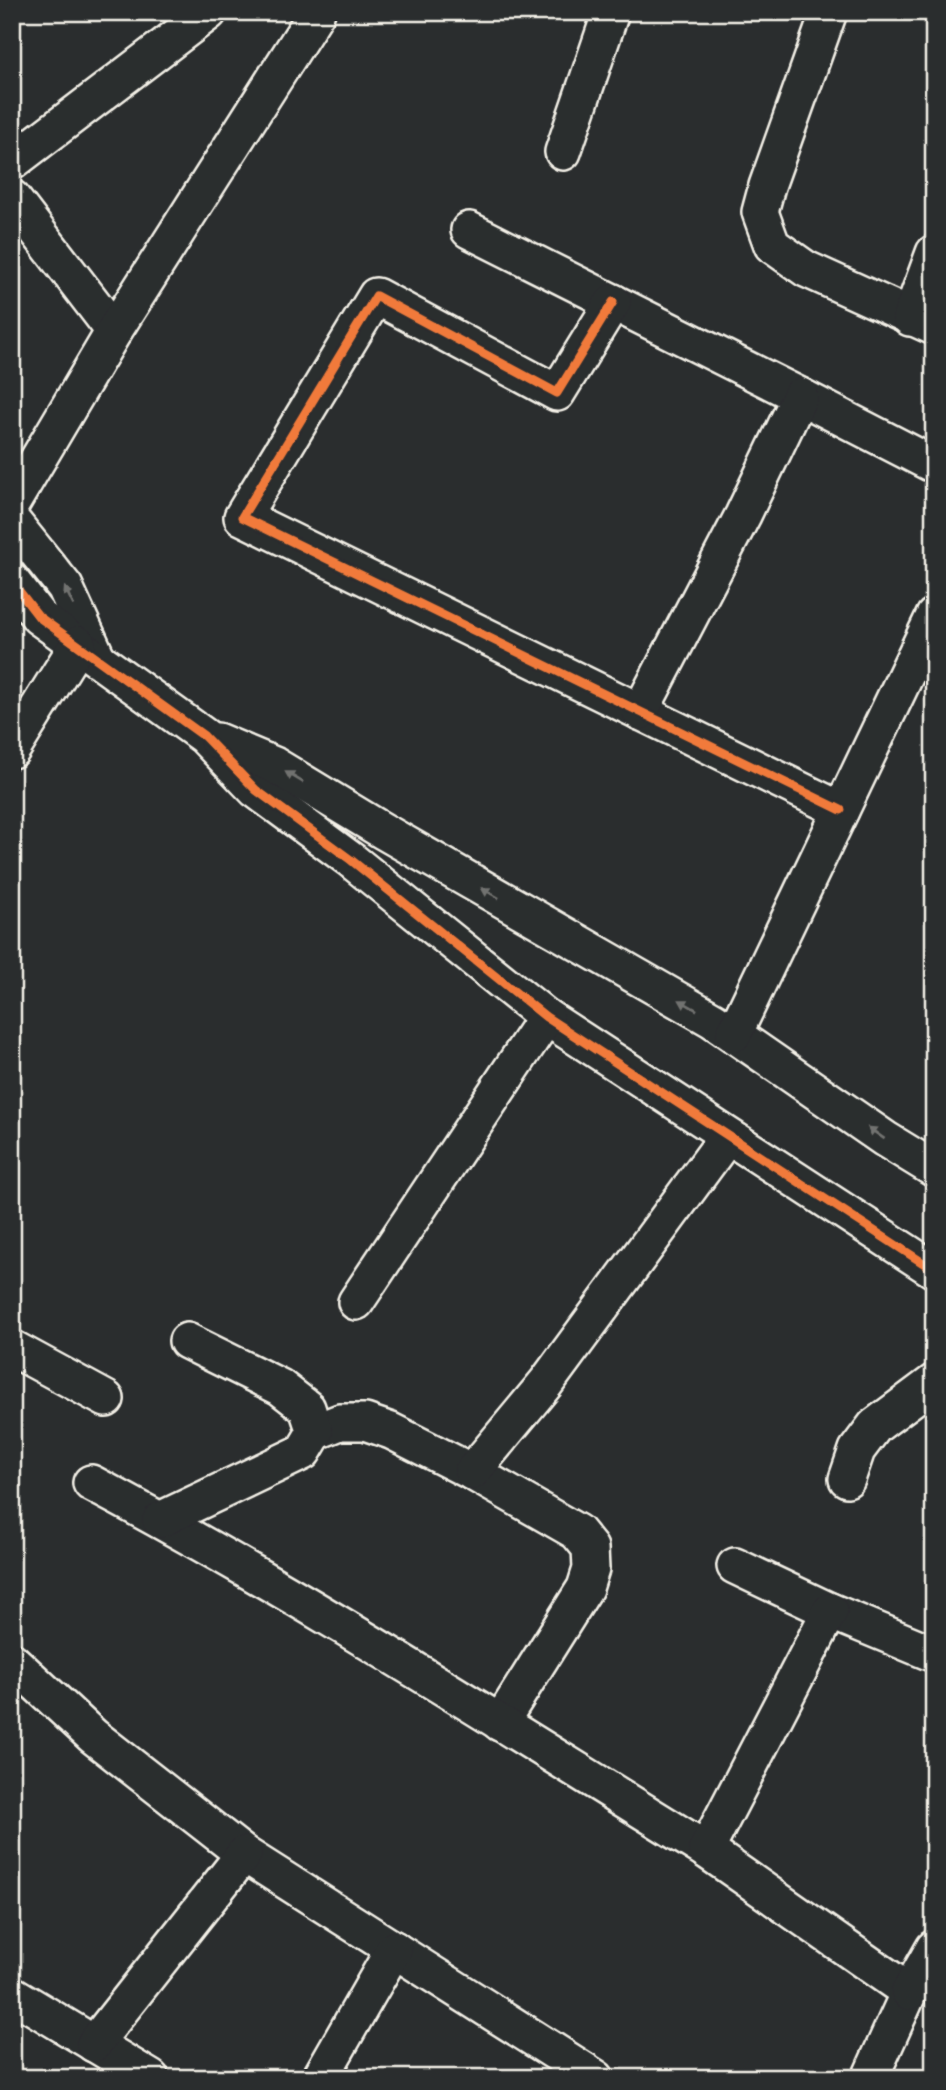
<svg xmlns="http://www.w3.org/2000/svg" width="946" height="2090" viewBox="0 0 946 2090" font-family="'Patrick Hand',sans-serif">
<style>
.lines{fill:none;stroke-linecap:round;stroke-linejoin:round}
.minor-casing{stroke:#f4f1e8;stroke-width:40}
.minor{stroke:#2a2d2e;stroke-width:35}
.cycleway-casing{stroke:#2a2d2e;stroke-width:13}
.cycleway{stroke:#f17a3a;stroke-width:9}
.oneway{fill:#71726f}
</style>
<rect width="100%" height="100%" fill="#2a2d2e"/>
<filter id="ink" filterUnits="userSpaceOnUse"><feTurbulence type="fractalNoise" baseFrequency=".0143" numOctaves="2"/><feDisplacementMap in="SourceGraphic" scale="14" xChannelSelector="R" yChannelSelector="G"/><feConvolveMatrix kernelMatrix="1 2 1 2 8 2 1 2 1" color-interpolation-filters="sRGB"/></filter>
<g filter="url(#ink)">
<g class="lines">
<g class="minor-casing">
<g id="minor">
<path d="M829 12 767 186 760 212 772 245 806 269 934 327"/>
<path d="M563 152 611 12"/>
<path d="M12 162 209 12"/>
<path d="M12 198 114 331"/>
<path d="M469 230 800 396 934 465"/>
<path d="M613 302 557 393 376 296 242 517 841 810"/>
<path d="M910 318 934 253"/>
<path d="M12 503 114 331 317 12"/>
<path d="M12 521 65 587 96 655"/>
<path d="M12 582 39 617 204 736 256 790 351 860 546 1017 934 1270"/>
<path d="M640 712 743 515 800 396"/>
<path d="M217 741 274 765 383 831 713 1020 885 1139 934 1169"/>
<path d="M12 750 78 644"/>
<path d="M734 1034 934 616"/>
<path d="M356 1302 546 1017"/>
<path d="M12 1348 106 1399"/>
<path d="M315 1432 340 1422H365L391 1431 472 1472 577 1532 590 1548 591 1569 585 1588 500 1723"/>
<path d="M472 1472 546 1383 727 1137"/>
<path d="M847 1479 857 1450 875 1426 934 1382"/>
<path d="M91 1483C302 1595 503 1725 706 1850"/>
<path d="M160 1520 303 1452 315 1432 307 1408 280 1387 187 1341"/>
<path d="M735 1566 830 1611 934 1654"/>
<path d="M830 1611 706 1850 909 1992 870 2078"/>
<path d="M12 1661 93 1736 244 1854 596 2078"/>
<path d="M909 1992 934 1948"/>
<path d="M12 1994 151 2078"/>
<path d="M94 2044 244 1854"/>
<path d="M320 2078 394 1949"/>
</g>
</g>
<use href="#minor" class="minor"/>
<g class="cycleway-casing">
<g id="cycleway">
<path d="M613 302 557 393 376 296 242 517 841 810"/>
<path d="M12 582 39 617 204 736 256 790 351 860 546 1017 934 1270"/>
</g>
</g>
<use href="#cycleway" class="cycleway"/>
</g>
<defs><path id="oneway-solid" d="M-6-.8H1V-3.2L6.5 0L1 3.2V.8H-6Z" transform="scale(1.75)"/></defs>
<g class="oneway">
<use href="#oneway-solid" transform="translate(69 596) rotate(-116)"/>
<use href="#oneway-solid" transform="translate(294 777) rotate(-149)"/>
<use href="#oneway-solid" transform="translate(490 893) rotate(-150)"/>
<use href="#oneway-solid" transform="translate(688 1005) rotate(-150)"/>
<use href="#oneway-solid" transform="translate(876 1133) rotate(-145)"/>
</g>
</g>
<rect width="946" height="2090" fill="none" stroke="#2a2d2e" stroke-width="42"/>
<rect x="21" y="21" width="904" height="2048" fill="none" stroke="#f4f1e8" stroke-width="2.5" filter="url(#ink)"/>
</svg>
